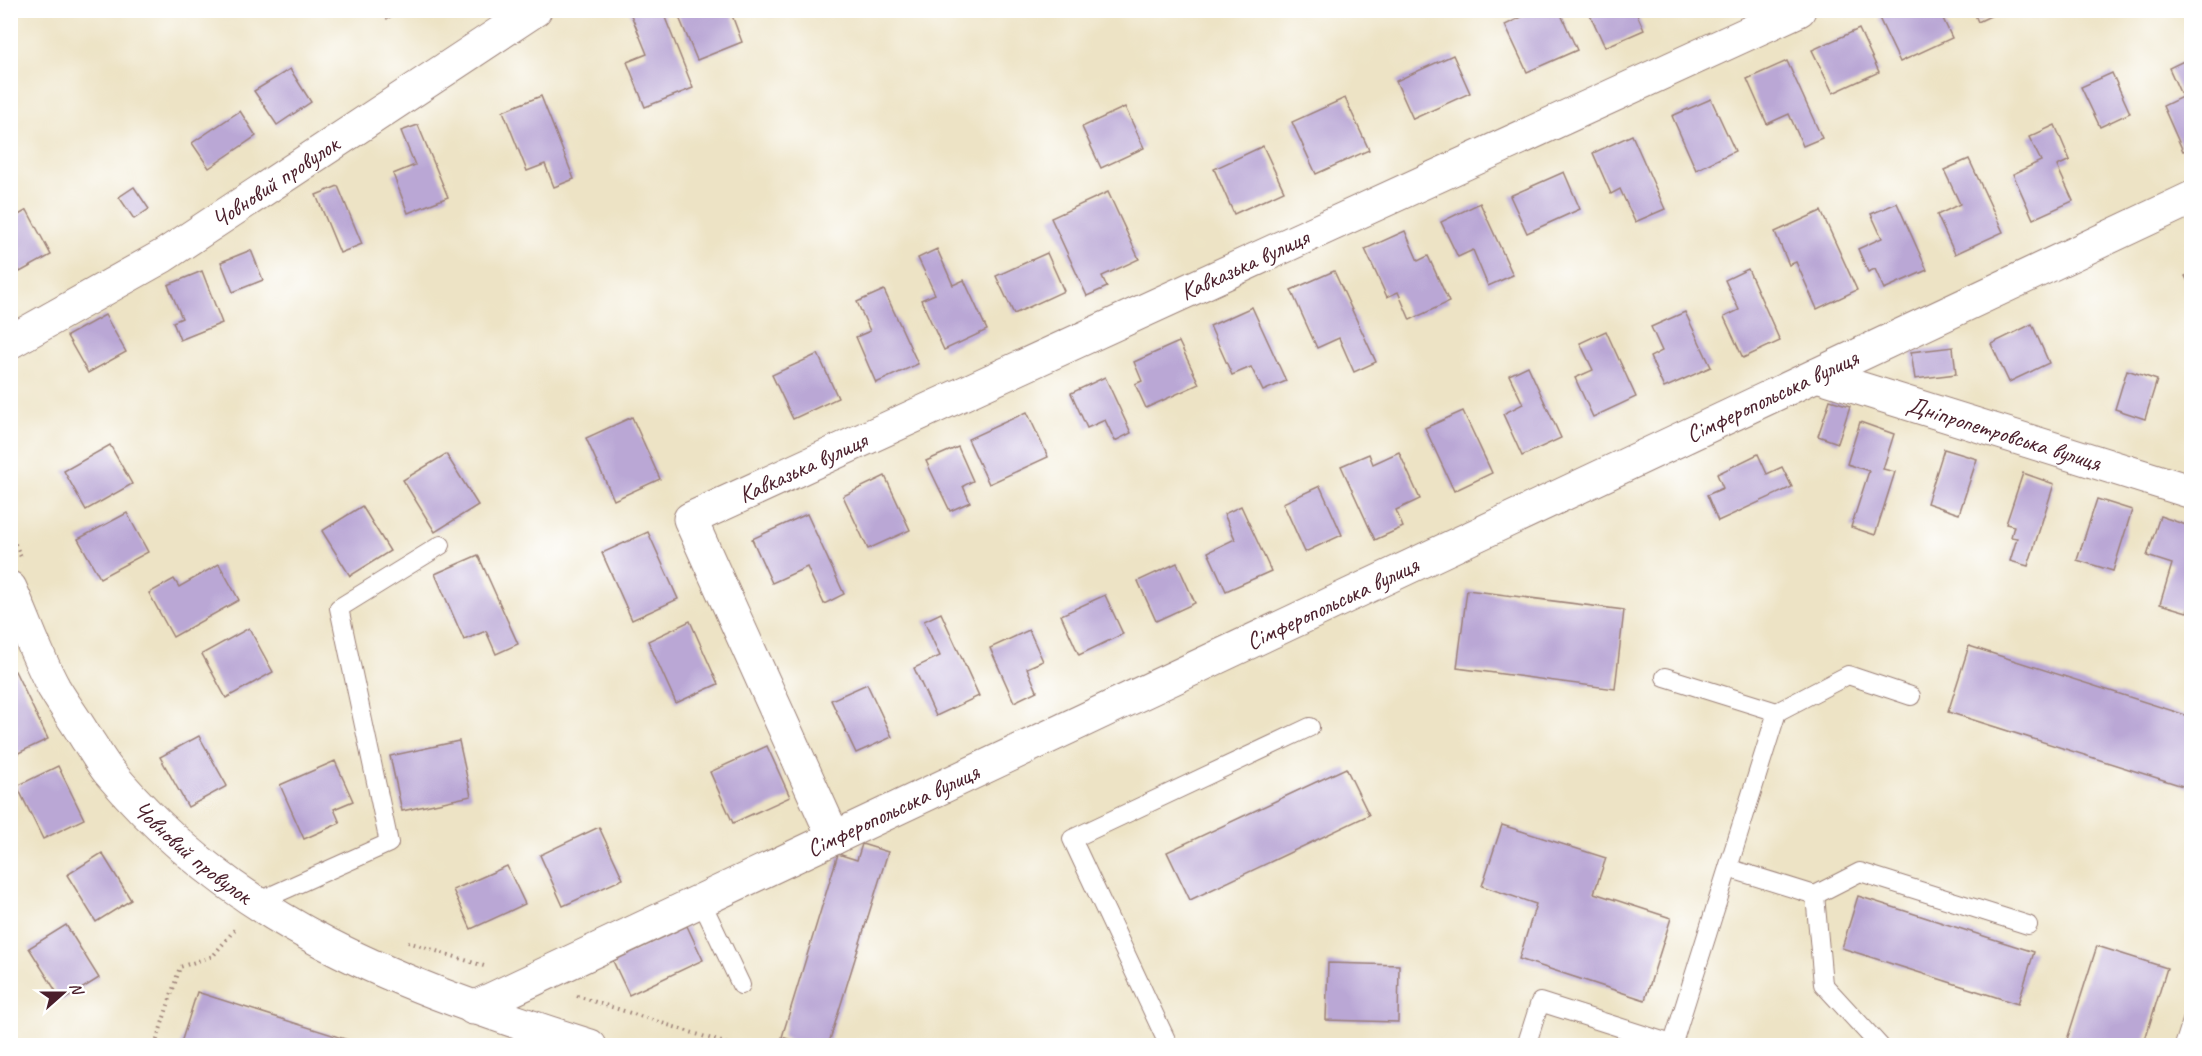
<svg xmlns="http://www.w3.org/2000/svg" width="2202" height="1056" viewBox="0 0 2202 1056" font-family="Caveat,sans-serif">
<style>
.building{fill:#baa7d5}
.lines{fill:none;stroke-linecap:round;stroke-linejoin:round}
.service-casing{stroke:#9c8178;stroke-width:20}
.minor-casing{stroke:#9c8178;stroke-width:35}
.tertiary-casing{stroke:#9c8178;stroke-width:35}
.path{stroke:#9c8178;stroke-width:4;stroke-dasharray:1.5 4.5;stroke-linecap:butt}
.service{stroke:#fff;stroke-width:18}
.minor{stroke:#fff;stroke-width:33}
.tertiary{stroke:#fff;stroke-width:33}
.labels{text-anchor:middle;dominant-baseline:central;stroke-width:4.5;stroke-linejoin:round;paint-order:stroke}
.street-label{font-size:24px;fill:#4a1f2b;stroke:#fff}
</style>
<rect width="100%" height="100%" fill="#fff"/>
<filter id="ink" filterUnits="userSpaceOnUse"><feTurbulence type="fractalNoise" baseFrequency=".0167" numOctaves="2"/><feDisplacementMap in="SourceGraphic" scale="12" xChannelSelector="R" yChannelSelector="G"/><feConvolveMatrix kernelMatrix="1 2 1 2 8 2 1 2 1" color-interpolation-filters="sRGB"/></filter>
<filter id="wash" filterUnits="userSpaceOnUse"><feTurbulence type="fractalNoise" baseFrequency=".008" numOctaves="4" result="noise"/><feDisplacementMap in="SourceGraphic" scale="24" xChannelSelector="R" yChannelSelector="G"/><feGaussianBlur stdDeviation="1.35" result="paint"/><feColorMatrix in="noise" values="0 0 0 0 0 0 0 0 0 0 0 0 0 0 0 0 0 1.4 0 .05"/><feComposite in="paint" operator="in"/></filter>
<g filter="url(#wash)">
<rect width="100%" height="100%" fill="#ede3c5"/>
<g id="blocks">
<g class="building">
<path d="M383 10H402L387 19Z"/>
<path d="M629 10H662L693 88 645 107 627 62 647 54Z"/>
<path d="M676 10H730L742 42 697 60Z"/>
<path d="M769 10H788V11L771 17Z"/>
<path d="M1536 10H1559L1577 50 1527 72 1505 25Z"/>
<path d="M1588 10H1635L1644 30 1605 47Z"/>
<path d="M1896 10H1939L1952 38 1900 62 1879 18Z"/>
<path d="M1973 10H2003L1978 22Z"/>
<path d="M1859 29 1879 72 1833 93 1812 50Z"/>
<path d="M1453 55 1470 93 1413 119 1396 81Z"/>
<path d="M2190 58 2192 148 2183 151 2163 106 2182 97 2169 68Z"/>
<path d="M1787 61 1822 138 1803 146 1789 114 1767 124 1747 79Z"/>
<path d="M290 69 311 102 277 125 254 91Z"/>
<path d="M2112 73 2130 113 2100 127 2081 87Z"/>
<path d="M541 96 574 179 554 187 545 164 527 171 503 111Z"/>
<path d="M1345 98 1369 150 1316 174 1292 122Z"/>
<path d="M1711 99 1735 151 1696 170 1672 116Z"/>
<path d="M1125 107 1144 148 1101 168 1082 127Z"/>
<path d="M240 111 256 136 209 168 192 143Z"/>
<path d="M418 125 448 197 408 213 393 174 415 165 401 131Z"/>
<path d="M2055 125 2070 160 2057 166 2073 201 2033 219 2013 174 2041 161 2029 137Z"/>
<path d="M1632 135 1665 209 1635 222 1620 189 1611 194 1593 153Z"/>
<path d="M1263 146 1284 191 1234 214 1214 169Z"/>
<path d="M1969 159 2003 232 1955 254 1937 215 1960 204 1944 170Z"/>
<path d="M1564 172 1580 209 1527 233 1510 196Z"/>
<path d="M338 186 362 244 340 253 316 195Z"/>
<path d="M134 187 149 209 134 219 119 197Z"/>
<path d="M1108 192 1139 259 1102 276 1107 287 1087 296 1051 218Z"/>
<path d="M1480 203 1513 275 1488 286 1473 250 1458 257 1441 222Z"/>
<path d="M1897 203 1927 270 1884 289 1875 269 1868 272 1858 249 1882 238 1871 214Z"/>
<path d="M27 210 51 255 20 272 10 255V220Z"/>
<path d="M1821 211 1857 290 1817 309 1796 262 1789 265 1775 232Z"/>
<path d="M1405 231 1418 261 1428 256 1449 302 1410 320 1398 292 1387 297 1365 249Z"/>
<path d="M937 249 953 285 964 280 987 330 944 350 921 300 935 294 918 258Z"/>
<path d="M251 250 263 280 233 292 221 262Z"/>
<path d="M1047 253 1064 291 1014 314 996 276Z"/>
<path d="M1748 269 1780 341 1743 358 1724 317 1739 310 1725 280Z"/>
<path d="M202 271 222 323 180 340 173 322 182 318 168 285Z"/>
<path d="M1334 271 1376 362 1354 372 1339 338 1317 348 1291 290Z"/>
<path d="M2192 273V289L2185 276Z"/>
<path d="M884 290 918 364 876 383 856 337 870 331 857 302Z"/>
<path d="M1252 307 1286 381 1263 391 1251 367 1232 375 1210 326Z"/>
<path d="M1685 312 1711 367 1664 388 1650 357 1662 351 1651 327Z"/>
<path d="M105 315 126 352 88 373 67 336Z"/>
<path d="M2032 324 2049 363 2009 382 1991 344Z"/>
<path d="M1606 331 1636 397 1593 417 1575 378 1593 370 1580 343Z"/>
<path d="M1179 342 1199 384 1146 408 1135 384 1142 381 1134 362Z"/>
<path d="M1953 347 1956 374 1915 379 1911 352Z"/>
<path d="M818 354 838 398 793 419 772 375Z"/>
<path d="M1528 366 1561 438 1522 456 1503 414 1523 404 1509 375Z"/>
<path d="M2127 370 2157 380 2145 419 2115 409Z"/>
<path d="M1105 377 1131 433 1115 441 1105 420 1087 428 1071 393Z"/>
<path d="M1830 400 1850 406 1838 443 1818 436Z"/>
<path d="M1463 411 1492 473 1454 491 1425 428Z"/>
<path d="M1027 412 1048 457 989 484 968 439Z"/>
<path d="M632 417 660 479 614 500 586 438Z"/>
<path d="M1860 422 1894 434 1883 469 1895 472 1875 535 1851 527 1869 471 1847 464Z"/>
<path d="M110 445 132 484 86 510 64 471Z"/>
<path d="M958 447 973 481 963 486 970 502 950 511 926 461Z"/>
<path d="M1944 449 1977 459 1959 514 1927 503Z"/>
<path d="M1399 452 1420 499 1396 510 1403 527 1375 540 1341 466 1369 454 1373 464Z"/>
<path d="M446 454 478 505 435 532 403 480Z"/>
<path d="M1758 454 1767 474 1782 467 1792 487 1718 521 1707 495 1723 488 1717 474Z"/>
<path d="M2023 473 2054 484 2028 566 2010 561 2017 538 2011 537 2014 526 2006 524Z"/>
<path d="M885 476 910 530 868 549 843 496Z"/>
<path d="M1320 486 1342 535 1305 552 1283 503Z"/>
<path d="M2097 499 2132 510 2113 571 2077 560Z"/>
<path d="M362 506 390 551 350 576 322 531Z"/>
<path d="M1241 506 1271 571 1226 591 1208 552 1235 539 1224 514Z"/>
<path d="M127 513 148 552 100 578 78 539Z"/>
<path d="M807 514 844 594 824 604 807 567 772 583 752 539Z"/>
<path d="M2160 516 2192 527V600L2187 612 2160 604 2172 564 2147 556Z"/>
<path d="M648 532 678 599 632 620 602 553Z"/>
<path d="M478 555 518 644 496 654 486 631 464 640 435 574Z"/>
<path d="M1177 563 1195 603 1156 621 1138 581Z"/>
<path d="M219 564 239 600 173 637 149 593 174 579 179 587Z"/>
<path d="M1467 590 1624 610 1615 689 1457 668Z"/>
<path d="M1105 595 1123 634 1079 655 1061 615Z"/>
<path d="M941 613 979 696 936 716 914 668 940 656 924 621Z"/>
<path d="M690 621 718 684 676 703 648 641Z"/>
<path d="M249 628 273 672 226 698 202 654Z"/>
<path d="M1029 630 1043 661 1027 668 1037 691 1014 702 990 648Z"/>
<path d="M1969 646 2192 717V789L1948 712Z"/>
<path d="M15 671 48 739 10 757V673Z"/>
<path d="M867 684 892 737 856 753 831 700Z"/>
<path d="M199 736 227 786 188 807 160 757Z"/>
<path d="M459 741 471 796 402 811 390 756Z"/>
<path d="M767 746 790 797 733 823 710 772Z"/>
<path d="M335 761 353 801 334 809 340 823 304 839 280 785Z"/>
<path d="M58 766 84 819 43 839 17 786Z"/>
<path d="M1346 768 1369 815 1190 900 1167 852Z"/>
<path d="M1502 825 1606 858 1594 893 1671 918 1645 1000 1519 959 1536 904 1482 886Z"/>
<path d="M599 827 623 879 563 906 540 855Z"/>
<path d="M862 844 888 852 828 1046H810L782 1037 838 854 857 860Z"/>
<path d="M102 853 131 900 96 922 67 875Z"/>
<path d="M507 866 525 904 471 929 453 890Z"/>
<path d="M1858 896 2034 952 2018 1004 1842 948Z"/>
<path d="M66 925 99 978 62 1001 29 948Z"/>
<path d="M687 926 703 960 629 995 613 961Z"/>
<path d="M2097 946 2167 968 2143 1046H2065Z"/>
<path d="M1328 963 1399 965 1398 1022 1326 1020Z"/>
<path d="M197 992 364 1045 363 1046H241L226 1041 224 1046H180Z"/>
</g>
</g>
</g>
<g filter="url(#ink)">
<use href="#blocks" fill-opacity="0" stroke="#9c8178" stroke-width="1.5"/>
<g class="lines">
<g class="service-casing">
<g id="service">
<path d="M1665 677 1777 712 1848 675 1911 696"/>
<path d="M1728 868 1815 895 1860 872 2028 925"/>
<path d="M1815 895 1823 984 1880 1046"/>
<path d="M701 901 741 985"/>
<path d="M255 903 389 843 339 608 441 545"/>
<path d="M1169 1046 1072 839 1310 727"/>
<path d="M1526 1046 1540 1002 1672 1044"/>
<path d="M1672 1046 1777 712"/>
<path d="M2184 1046 2192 1021"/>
</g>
</g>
<g class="minor-casing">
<g id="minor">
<path id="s1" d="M10 342 163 256 535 10"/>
<path id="s2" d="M1817 375 2192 492"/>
<path id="s3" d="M834 838 690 519 1799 10"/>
<path id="s4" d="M473 1008 2192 198"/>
</g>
</g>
<g class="tertiary-casing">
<g id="tertiary">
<path id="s5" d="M10 588C25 621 37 657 54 688 64 705 76 721 86 738 94 749 100 761 109 772 239 927 403 986 590 1046"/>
</g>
</g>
<g class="path">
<path d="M10 533 21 557"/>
<path d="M408 942 484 966"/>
<path d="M577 996 734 1046"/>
<path d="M155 1046 180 967 213 956 235 929"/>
</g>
<use href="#service" class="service"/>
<use href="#minor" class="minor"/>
<use href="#tertiary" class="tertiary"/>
</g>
</g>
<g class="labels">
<g class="street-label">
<text stroke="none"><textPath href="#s1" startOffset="310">Човновий провулок</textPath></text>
<text stroke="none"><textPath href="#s3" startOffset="960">Кавказька вулиця</textPath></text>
<text stroke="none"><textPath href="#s4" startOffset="1436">Сімферопольська вулиця</textPath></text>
<text stroke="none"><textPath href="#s2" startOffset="196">Дніпропетровська вулиця</textPath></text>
<text stroke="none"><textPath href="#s3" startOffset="474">Кавказька вулиця</textPath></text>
<text stroke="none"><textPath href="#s4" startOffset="950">Сімферопольська вулиця</textPath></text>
<text stroke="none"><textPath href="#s4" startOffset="464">Сімферопольська вулиця</textPath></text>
<text stroke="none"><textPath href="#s5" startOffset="326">Човновий провулок</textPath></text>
</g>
</g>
<rect width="2202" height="1056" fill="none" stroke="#fff" stroke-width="36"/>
<g transform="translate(63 993) rotate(69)" stroke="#ffffff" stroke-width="4.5" paint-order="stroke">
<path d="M0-4.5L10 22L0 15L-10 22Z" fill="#4a1f2b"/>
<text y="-9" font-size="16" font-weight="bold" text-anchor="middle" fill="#4a1f2b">N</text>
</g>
</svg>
